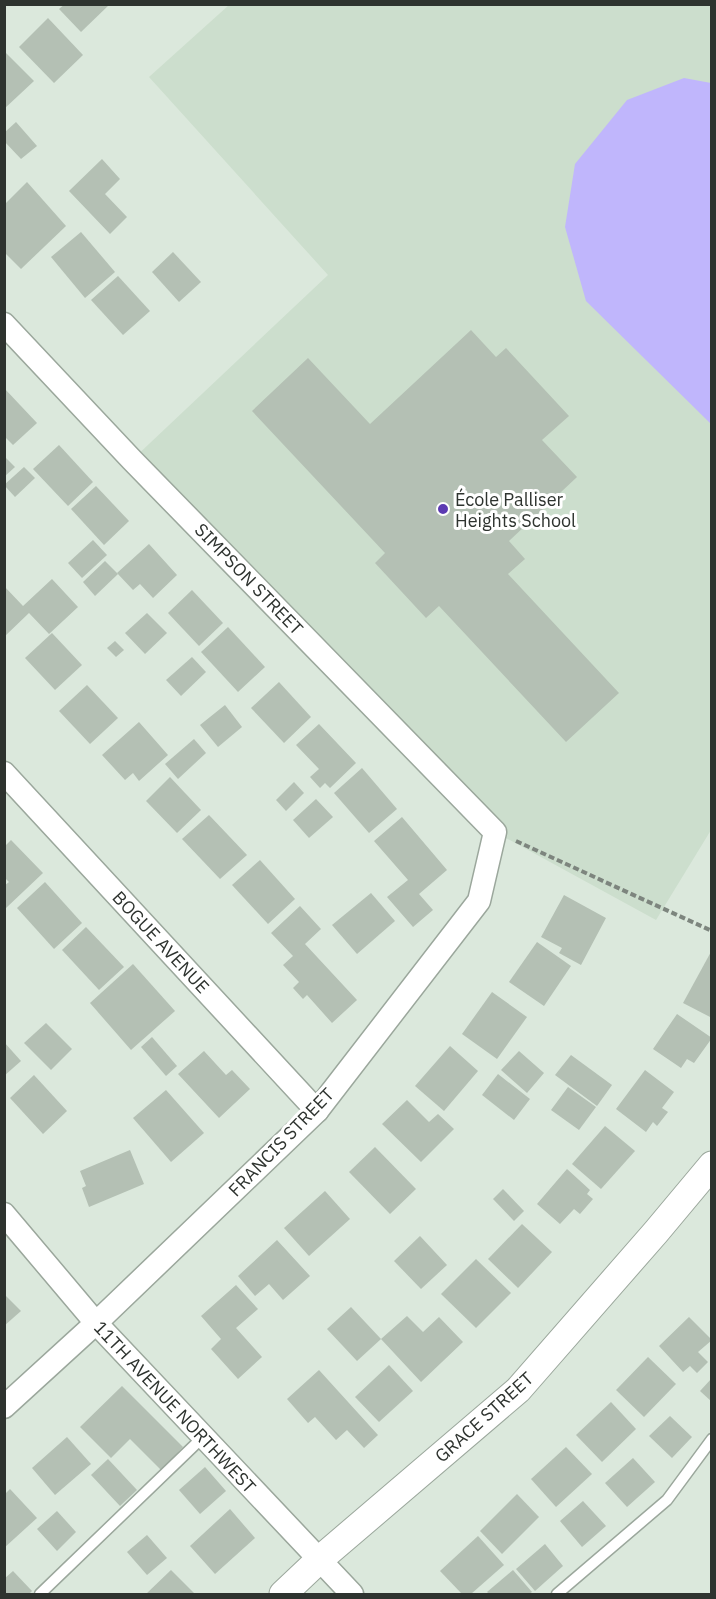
<svg xmlns="http://www.w3.org/2000/svg" width="716" height="1599" viewBox="0 0 716 1599" font-family="'IBM Plex Sans',sans-serif">
<style>
.built{fill:#ccdecd}
.garden{fill:#c0b6fc}
.building{fill:#b4c0b4}
.lines{fill:none;stroke-linecap:round;stroke-linejoin:round}
.service-casing{stroke:#9ba79c;stroke-width:13}
.minor-casing{stroke:#9ba79c;stroke-width:25}
.tertiary-casing{stroke:#9ba79c;stroke-width:29}
.path{stroke:#7d857e;stroke-width:4;stroke-dasharray:6 3;stroke-linecap:butt}
.service{stroke:#fff;stroke-width:10}
.minor{stroke:#fff;stroke-width:22}
.tertiary{stroke:#fff;stroke-width:27}
.poi-dot{fill:#5c3ab2;stroke:#fff;stroke-width:2}
.labels{text-anchor:middle;dominant-baseline:central;stroke-width:6;stroke-linejoin:round;paint-order:stroke}
.poi-label{font-size:18px;fill:#2e332f;stroke:#fff;text-anchor:start}
.street-label{font-size:18px;fill:#2e332f;stroke:#fff}
</style>
<rect width="100%" height="100%" fill="#dbe8dc"/>
<path class="built" d="M229 5H711V830L656 920 495 832 132 460 328 275 149 77Z"/>
<path class="garden" d="M684 78 711 83V424L586 301 565 227 575 164 627 100Z"/>
<g class="building">
<path d="M65 4H110L81 32 59 9Z"/>
<path d="M48 18 83 55 54 83 19 47Z"/>
<path d="M4 51 34 81 4 109Z"/>
<path d="M16 122 37 146 21 159 4 141V133Z"/>
<path d="M102 159 120 179 105 194 127 217 110 234 69 191Z"/>
<path d="M27 182 66 226 21 269 4 252V205Z"/>
<path d="M81 232 115 272 85 298 51 257Z"/>
<path d="M173 252 201 282 179 302 152 272Z"/>
<path d="M118 276 150 311 123 335 91 300Z"/>
<path d="M471 330 496 357 506 348 569 416 542 440 577 477 509 541 525 559 508 574 619 693 566 742 439 606 426 618 375 563 385 553 252 411 308 358 370 424Z"/>
<path d="M4 388 37 423 13 445 4 436Z"/>
<path d="M59 445 93 482 68 506 33 469Z"/>
<path d="M4 456 15 467 4 477Z"/>
<path d="M24 467 35 478 15 497 4 485Z"/>
<path d="M96 486 129 521 104 545 71 509Z"/>
<path d="M93 540 107 555 82 578 68 563Z"/>
<path d="M149 544 177 575 153 598 140 584 133 590 117 573Z"/>
<path d="M105 561 118 574 95 596 83 582Z"/>
<path d="M52 579 78 607 49 634 29 613 4 637V586L23 606Z"/>
<path d="M192 590 223 623 199 646 168 613Z"/>
<path d="M147 613 167 633 145 654 125 633Z"/>
<path d="M228 627 265 667 238 692 201 652Z"/>
<path d="M52 633 82 665 55 690 25 658Z"/>
<path d="M115 641 124 650 116 657 107 648Z"/>
<path d="M192 657 206 672 181 696 166 680Z"/>
<path d="M279 682 311 717 284 743 251 708Z"/>
<path d="M87 685 118 718 90 744 59 711Z"/>
<path d="M225 705 242 727 218 747 200 725Z"/>
<path d="M139 722 168 755 139 781 133 773 125 780 102 755Z"/>
<path d="M319 724 356 763 330 788 325 783 320 788 310 777 319 769 296 745Z"/>
<path d="M194 739 206 753 178 779 165 764Z"/>
<path d="M362 768 397 809 369 833 334 793Z"/>
<path d="M170 777 201 810 177 833 146 801Z"/>
<path d="M294 782 304 793 286 811 276 800Z"/>
<path d="M316 799 333 817 309 838 293 820Z"/>
<path d="M209 815 247 855 220 879 182 839Z"/>
<path d="M402 817 447 870 419 894 433 910 413 927 387 897 408 880 374 841Z"/>
<path d="M11 840 43 873 6 908 4 906V886L9 882 4 877V847Z"/>
<path d="M260 860 295 899 268 924 232 885Z"/>
<path d="M45 882 82 923 54 949 17 908Z"/>
<path d="M371 893 395 921 357 954 332 925Z"/>
<path d="M564 895 606 918 581 965 559 953 562 948 541 937Z"/>
<path d="M300 906 321 929 305 944 357 1000 332 1023 307 995 303 999 293 988 299 982 283 965 293 956 271 933Z"/>
<path d="M86 927 124 967 99 990 62 950Z"/>
<path d="M537 942 571 966 544 1006 509 982Z"/>
<path d="M712 950V1018L683 1003Z"/>
<path d="M133 964 175 1011 131 1050 90 1003Z"/>
<path d="M492 992 527 1017 497 1059 462 1034Z"/>
<path d="M677 1014 712 1038 694 1063 687 1059 681 1068 653 1049Z"/>
<path d="M46 1023 72 1049 51 1070 24 1043Z"/>
<path d="M152 1037 177 1066 166 1076 141 1047Z"/>
<path d="M4 1042 21 1061 4 1076Z"/>
<path d="M450 1046 478 1071 444 1111 415 1086Z"/>
<path d="M204 1051 226 1075 232 1070 250 1089 219 1118 178 1074Z"/>
<path d="M519 1051 544 1073 527 1093 501 1070Z"/>
<path d="M571 1055 612 1085 597 1106 555 1075Z"/>
<path d="M645 1070 674 1092 662 1108 668 1112 657 1126 653 1122 646 1132 616 1109Z"/>
<path d="M498 1074 530 1099 514 1120 482 1095Z"/>
<path d="M34 1075 67 1111 43 1134 10 1098Z"/>
<path d="M568 1087 596 1107 579 1130 551 1110Z"/>
<path d="M166 1090 204 1133 171 1162 133 1118Z"/>
<path d="M407 1100 429 1122 438 1114 454 1129 421 1162 382 1124Z"/>
<path d="M605 1126 635 1151 601 1189 572 1164Z"/>
<path d="M375 1147 416 1189 390 1214 349 1172Z"/>
<path d="M130 1150 144 1184 89 1207 82 1188 86 1186 80 1171Z"/>
<path d="M567 1169 590 1190 587 1194 593 1199 580 1214 574 1209 560 1224 537 1204Z"/>
<path d="M503 1189 524 1211 514 1221 493 1199Z"/>
<path d="M325 1191 350 1219 309 1256 284 1228Z"/>
<path d="M522 1224 552 1252 518 1288 488 1259Z"/>
<path d="M420 1236 447 1265 421 1289 394 1261Z"/>
<path d="M277 1240 310 1276 283 1300 269 1284 255 1296 238 1276Z"/>
<path d="M476 1259 511 1293 476 1328 441 1294Z"/>
<path d="M236 1285 258 1309 236 1328 262 1357 238 1379 211 1349 221 1339 201 1316Z"/>
<path d="M4 1294 21 1311 4 1326Z"/>
<path d="M351 1307 381 1339 357 1361 327 1329Z"/>
<path d="M407 1316 423 1332 439 1317 463 1342 421 1382 381 1339Z"/>
<path d="M689 1317 712 1340 698 1352 708 1362 697 1373 690 1366 683 1372 659 1346Z"/>
<path d="M648 1357 676 1384 644 1417 616 1390Z"/>
<path d="M389 1365 413 1391 379 1422 355 1397Z"/>
<path d="M319 1370 378 1435 364 1448 347 1430 336 1440 315 1417 308 1423 287 1399Z"/>
<path d="M712 1378V1402L700 1391Z"/>
<path d="M122 1386 183 1447 161 1470 130 1439 111 1458 80 1427Z"/>
<path d="M611 1402 636 1429 602 1462 576 1435Z"/>
<path d="M670 1416 692 1437 672 1458 649 1436Z"/>
<path d="M67 1437 91 1464 55 1495 32 1468Z"/>
<path d="M566 1447 592 1474 556 1507 531 1479Z"/>
<path d="M633 1458 655 1482 627 1507 605 1483Z"/>
<path d="M108 1459 137 1490 120 1506 91 1475Z"/>
<path d="M205 1467 226 1491 200 1514 179 1490Z"/>
<path d="M10 1489 37 1518 4 1548V1495Z"/>
<path d="M517 1494 539 1517 502 1554 480 1531Z"/>
<path d="M583 1501 606 1526 582 1547 560 1521Z"/>
<path d="M230 1509 255 1538 215 1574 190 1546Z"/>
<path d="M57 1511 76 1532 57 1551 37 1529Z"/>
<path d="M147 1535 167 1558 147 1575 127 1552Z"/>
<path d="M478 1536 504 1565 471 1594H462L440 1571Z"/>
<path d="M545 1544 563 1566 535 1591 516 1569Z"/>
<path d="M171 1570 195 1594H146Z"/>
<path d="M513 1570 532 1592 529 1594H489L487 1592Z"/>
<path d="M13 1571 32 1591 29 1594H4V1579Z"/>
</g>
<g class="lines">
<g class="service-casing">
<g id="service">
<path d="M40 1594 203 1437"/>
<path d="M557 1594 667 1500 712 1439"/>
</g>
</g>
<g class="minor-casing">
<g id="minor">
<path d="M4 324 132 460 495 832 479 901 317 1111 96 1323 4 1407"/>
<path d="M4 773 317 1111"/>
<path d="M4 1214 96 1323 352 1594"/>
</g>
</g>
<g class="tertiary-casing">
<path id="tertiary" d="M283 1594 319 1560 518 1390 656 1232 712 1165"/>
</g>
<path class="path" d="M516 841 712 931"/>
<use href="#service" class="service"/>
<use href="#minor" class="minor"/>
<use href="#tertiary" class="tertiary"/>
</g>
<circle class="poi-dot" cx="443" cy="509" r="6"/>
<g class="labels">
<g class="poi-label">
<text x="455" y="499">École Palliser<tspan x="455" dy="21">Heights School</tspan></text>
</g>
<g class="street-label">
<text transform="translate(249 579) rotate(46)">SIMPSON STREET</text>
<text transform="translate(161 942) rotate(47)">BOGUE AVENUE</text>
<text transform="translate(281 1142) rotate(-46)">FRANCIS STREET</text>
<text transform="translate(175 1407) rotate(47)">11TH AVENUE NORTHWEST</text>
<text transform="translate(484 1417) rotate(-42)">GRACE STREET</text>
</g>
</g>
<rect width="716" height="1599" fill="none" stroke="#2e332f" stroke-width="12"/>
</svg>
